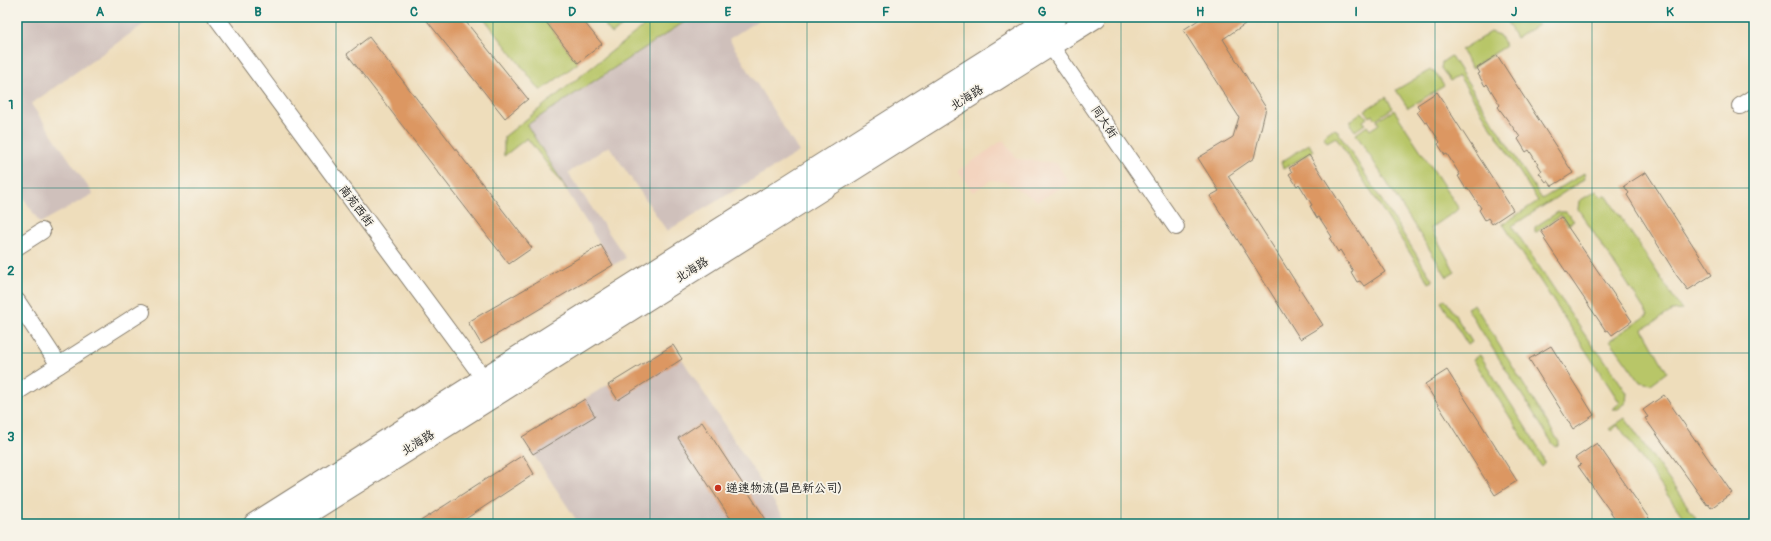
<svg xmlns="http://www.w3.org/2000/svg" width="1771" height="541" viewBox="0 0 1771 541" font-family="Pangolin,'LXGW WenKai TC',sans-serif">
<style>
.built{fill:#f3d4bf}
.industrial{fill:#cfc0bb}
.green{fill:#b8c668;stroke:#6a7142}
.building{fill:#dc9762}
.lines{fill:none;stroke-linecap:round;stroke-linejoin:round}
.street-casing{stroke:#857c6c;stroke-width:18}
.primary-casing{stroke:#857c6c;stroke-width:24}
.street{stroke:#fff;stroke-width:16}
.primary{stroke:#fff;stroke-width:22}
.grid{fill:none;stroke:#0f766e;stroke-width:1;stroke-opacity:0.55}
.poi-dot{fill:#c8321e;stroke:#f7f3e8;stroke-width:1.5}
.labels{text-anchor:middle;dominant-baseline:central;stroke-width:3.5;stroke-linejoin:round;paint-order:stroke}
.street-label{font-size:12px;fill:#1c1c1c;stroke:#f7f3e8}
.poi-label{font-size:12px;fill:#1c1c1c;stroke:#f7f3e8;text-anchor:start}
.neatline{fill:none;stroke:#0f766e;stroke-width:1.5}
.grid-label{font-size:13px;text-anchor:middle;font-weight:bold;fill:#0f766e}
</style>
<rect width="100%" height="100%" fill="#f7f3e8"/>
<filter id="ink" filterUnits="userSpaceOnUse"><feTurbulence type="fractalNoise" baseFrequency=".025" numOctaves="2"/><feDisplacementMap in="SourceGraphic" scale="8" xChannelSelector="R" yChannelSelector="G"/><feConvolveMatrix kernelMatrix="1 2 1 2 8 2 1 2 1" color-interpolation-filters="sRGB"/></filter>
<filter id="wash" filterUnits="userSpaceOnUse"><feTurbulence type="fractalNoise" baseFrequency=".012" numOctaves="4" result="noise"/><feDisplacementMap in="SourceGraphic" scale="16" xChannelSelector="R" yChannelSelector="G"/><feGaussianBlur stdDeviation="0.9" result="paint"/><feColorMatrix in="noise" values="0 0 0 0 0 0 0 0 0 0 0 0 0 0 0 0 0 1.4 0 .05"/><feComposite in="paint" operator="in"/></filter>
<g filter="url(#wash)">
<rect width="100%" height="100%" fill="#edb"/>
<path class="built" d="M1003 140 1017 159 1057 163 1069 183 1038 201 1006 182 991 180 973 192 958 171Z"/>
<g class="industrial">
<path d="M17 17H154L31 104 93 194 40 223 17 188Z"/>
<path d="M692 17H763L729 39 799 152 667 231 609 146 568 173 626 258 613 265 526 125Z"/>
<path d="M673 345 788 524H579L522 437Z"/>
</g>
<g class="green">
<path d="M483 17H542L578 63 542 90H540Z"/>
<path d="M598 17H633L612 34Z"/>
<path d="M655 17H692L527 125 567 190 527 138 504 156V137Z"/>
<path d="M1512 17H1533L1538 25 1516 38 1508 24V19Z"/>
<path d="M1491 32 1499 35 1506 46 1472 68 1461 50Z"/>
<path d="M1451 56 1542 199 1584 173 1585 179 1512 226 1595 350 1600 353 1627 393 1626 403 1618 409H1612L1620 403 1503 224 1538 201 1459 76 1450 81 1441 68 1442 62Z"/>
<path d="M1430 70 1434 71 1444 86 1408 108 1396 90Z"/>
<path d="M1386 97 1393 108 1376 119 1373 115 1370 117 1365 110Z"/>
<path d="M1394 110 1459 209 1431 228 1455 272 1447 277 1356 134 1367 126 1370 130 1379 124 1377 121Z"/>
<path d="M1362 112 1367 118 1363 121 1365 124 1355 131 1350 124 1352 119Z"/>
<path d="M1333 129 1337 130 1433 281 1429 283 1336 137 1327 142 1323 136Z"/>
<path d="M1309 144 1313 151 1284 169 1281 162Z"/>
<path d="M1596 191 1602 197 1606 195 1682 310 1672 311 1643 329 1667 372 1651 384 1640 382 1610 340 1648 315 1578 209 1579 201Z"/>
<path d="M1558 212H1566L1574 221 1568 225 1561 215 1535 233V227Z"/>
<path d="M1445 299 1472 342 1468 345 1441 302Z"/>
<path d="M1474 304 1559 442 1558 446 1556 447 1553 444 1467 308Z"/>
<path d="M1480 355 1542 453 1544 463 1541 466 1473 359Z"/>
<path d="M1625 418 1696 518 1688 524 1618 425 1611 431 1609 429Z"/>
</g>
<g id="blocks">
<g class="building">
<path d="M424 17H462L528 99 505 118Z"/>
<path d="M542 17H580L602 44 578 63Z"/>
<path d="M1203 17H1241L1245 24 1223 39 1266 108 1254 158 1228 176 1323 325 1300 339 1210 196 1219 191 1198 158 1233 137 1239 117 1183 30Z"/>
<path d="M369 37 532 248 509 264 347 54Z"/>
<path d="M1497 55 1573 173 1552 186 1548 181 1546 182 1539 173 1542 171 1529 150 1526 152 1518 139 1520 137 1498 107 1500 105 1487 84 1485 86 1478 74 1480 73 1477 68Z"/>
<path d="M1437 92 1513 210 1492 224 1488 218 1485 220 1479 210 1481 208 1468 188 1466 189 1458 176 1460 175 1447 154 1445 155 1438 144 1440 142 1427 122 1425 123 1417 112 1420 110 1417 105Z"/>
<path d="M1309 155 1385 272 1364 286 1360 281 1357 282 1351 272 1353 271 1340 250 1338 252 1330 239 1332 237 1319 217 1317 218 1310 206 1312 205 1299 184 1297 186 1289 174 1292 172 1289 168Z"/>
<path d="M1646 172 1712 275 1688 290 1677 276 1627 195 1629 193 1624 186Z"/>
<path d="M1561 217 1632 321 1612 335 1608 330 1606 331 1544 239 1546 238 1541 231Z"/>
<path d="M601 245 613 265 481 344 468 322Z"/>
<path d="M673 345 682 359 618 400 608 385Z"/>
<path d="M1551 346 1594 415 1573 429 1529 359Z"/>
<path d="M1447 370 1517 481 1495 495 1425 384Z"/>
<path d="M1664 395 1732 493 1711 508 1708 504 1707 505 1645 418 1648 417 1643 410Z"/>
<path d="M585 399 595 416 533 454 522 437Z"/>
<path d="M702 422 769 524H734L678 438Z"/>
<path d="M1597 443 1653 524H1619L1588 480 1578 466 1581 465 1575 458Z"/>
<path d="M523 455 534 474 458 524H416Z"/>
</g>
</g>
</g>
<g filter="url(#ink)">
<use href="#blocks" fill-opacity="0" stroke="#857c6c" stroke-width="1"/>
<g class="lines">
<g class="street-casing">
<g id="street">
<path d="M216 17 490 387"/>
<path d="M1031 17 1176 227"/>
<path d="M1740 106 1754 97"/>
<path d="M17 247 42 231"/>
<path d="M17 301 59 365"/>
<path d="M17 392 142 312"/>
</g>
</g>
<g class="primary-casing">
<g id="primary">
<path d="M255 524 1055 17"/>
<path d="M290 524 1095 17"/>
</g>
</g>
<use href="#street" class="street"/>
<use href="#primary" class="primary"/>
</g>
</g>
<path class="grid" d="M179 17V524M336 17V524M493 17V524M650 17V524M807 17V524M964 17V524M1121 17V524M1278 17V524M1435 17V524M1592 17V524M17 188H1754M17 353H1754"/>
<circle class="poi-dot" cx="718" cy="488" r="4"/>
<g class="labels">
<g class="street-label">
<text transform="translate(967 98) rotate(-32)">北海路</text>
<text transform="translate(1104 122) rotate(56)">同大街</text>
<text transform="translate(356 206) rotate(53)">南苑西街</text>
<text transform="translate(692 270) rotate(-32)">北海路</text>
<text transform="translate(418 443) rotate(-32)">北海路</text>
</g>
<g class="poi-label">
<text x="726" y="488">递速物流(昌邑新公司)</text>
</g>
</g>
<rect width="1771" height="541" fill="none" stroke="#f7f3e8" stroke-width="44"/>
<rect x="22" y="22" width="1727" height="497" class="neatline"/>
<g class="grid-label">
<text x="100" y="16">A</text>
<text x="258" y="16">B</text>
<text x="414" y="16">C</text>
<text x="572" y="16">D</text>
<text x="728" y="16">E</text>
<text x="886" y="16">F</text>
<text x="1042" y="16">G</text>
<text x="1200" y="16">H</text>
<text x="1356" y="16">I</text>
<text x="1514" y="16">J</text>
<text x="1670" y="16">K</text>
<text x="11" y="109">1</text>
<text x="11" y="275">2</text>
<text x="11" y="441">3</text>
</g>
</svg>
